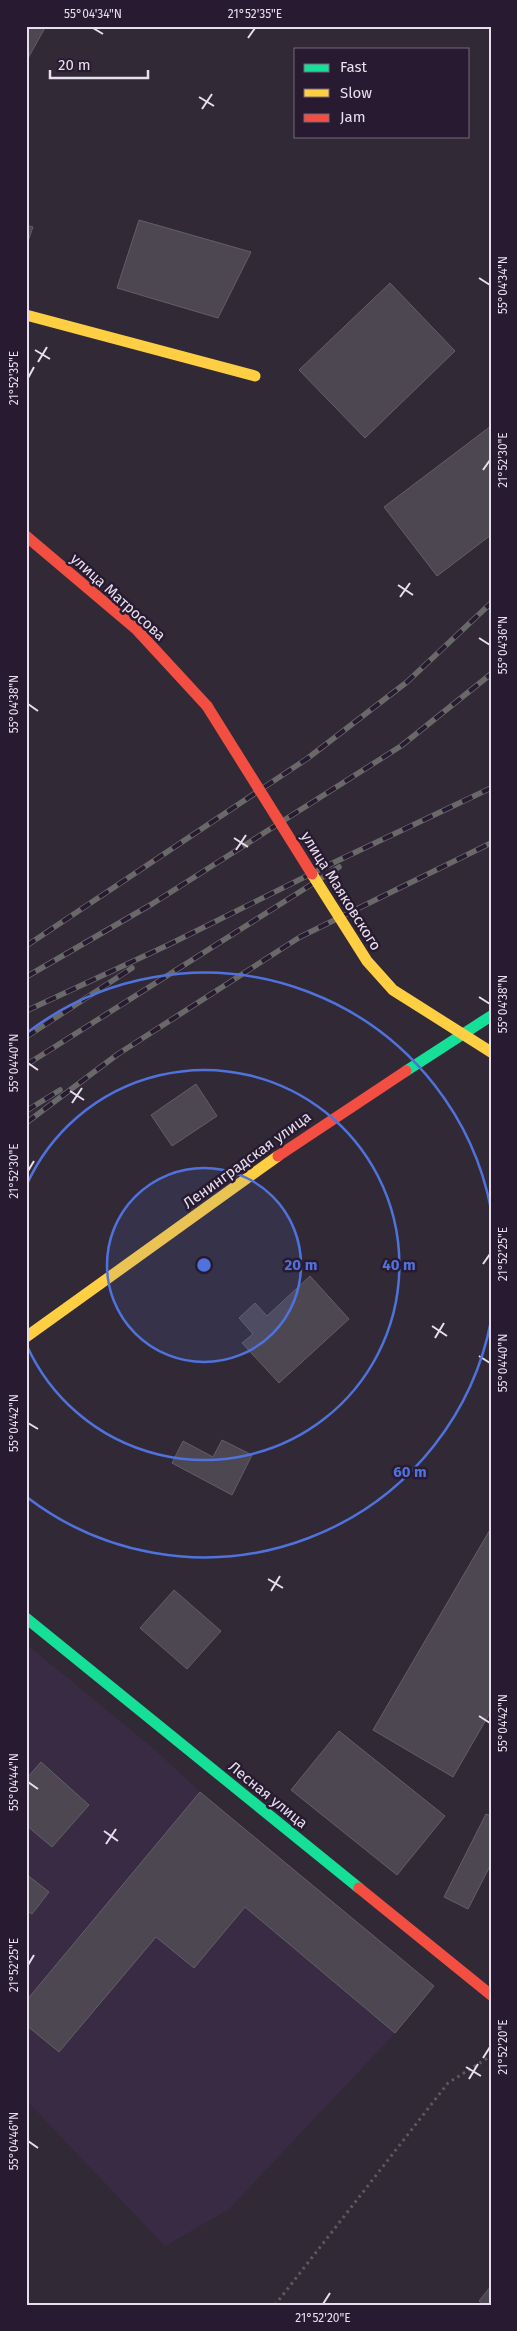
<svg xmlns="http://www.w3.org/2000/svg" width="517" height="2331" viewBox="0 0 517 2331" font-family="'Fira Sans',sans-serif">
<style>
.built{fill:#3a2b44}
.building{fill:#4d4751;stroke:#645e69}
.lines{fill:none;stroke-linecap:round;stroke-linejoin:round}
.path{stroke:#5c5b5c;stroke-width:3;stroke-dasharray:2.5 4;stroke-linecap:butt}
.fast{stroke:#16e098;stroke-width:11}
.slow{stroke:#ffcf43;stroke-width:11}
.jam{stroke:#f24e42;stroke-width:11}
.rail-casing{stroke:#69696a;stroke-width:5.5}
.rail{stroke:#281b31;stroke-width:4;stroke-dasharray:11;stroke-linecap:butt}
.slow-bridge{stroke:#ffcf43;stroke-width:11}
.jam-bridge{stroke:#f24e42;stroke-width:11}
.ticks{fill:none;stroke:#e7dfed;stroke-width:2}
.ring{fill:none;stroke:#5072dd;stroke-width:2.5}
.labels{text-anchor:middle;dominant-baseline:central;stroke-width:5;stroke-linejoin:round;paint-order:stroke}
.street-label{font-size:15px;fill:#e7dfed;stroke:#281b31}
.centre{fill:#5072dd;stroke:#281b31;stroke-width:2.5}
.ring-label{font-size:15px;text-anchor:middle;font-weight:bold;fill:#5072dd;stroke:#281b31;stroke-width:5;stroke-linejoin:round;paint-order:stroke}
.neatline{fill:none;stroke:#e7dfed;stroke-width:2}
.ticks-label{font-size:12px;text-anchor:middle;fill:#e7dfed}
</style>
<rect width="100%" height="100%" fill="#312a36"/>
<path class="built" d="M26 1644 154 1749 200 1792 434 1986 395 2033 229 2209 165 2246 26 2100Z"/>
<g class="building">
<path d="M26 26H46L27 60 26 59Z"/>
<path d="M139 220 251 252 218 318 117 288Z"/>
<path d="M26 225 33 227 26 247Z"/>
<path d="M390 283 455 351 365 438 299 370Z"/>
<path d="M491 426V535L437 576 384 507Z"/>
<path d="M196 1084 217 1116 172 1146 151 1115Z"/>
<path d="M310 1276 349 1319 279 1383 242 1343 253 1334 239 1318 255 1303 267 1316Z"/>
<path d="M222 1440 252 1455 232 1495 172 1463 183 1441 213 1457Z"/>
<path d="M491 1528V1711L453 1777 373 1730Z"/>
<path d="M174 1590 221 1631 187 1669 140 1628Z"/>
<path d="M339 1731 445 1816 397 1875 291 1790Z"/>
<path d="M41 1762 89 1805 52 1847 26 1825V1779Z"/>
<path d="M200 1792 434 1986 395 2033 245 1907 194 1968 156 1937 59 2052 26 2025V2001Z"/>
<path d="M486 1814 491 1816V1864L468 1909 444 1897Z"/>
<path d="M26 1874 49 1892 32 1914 26 1910Z"/>
<path d="M491 2286V2305H484L479 2301Z"/>
</g>
<g class="lines">
<path class="path" d="M275 2305 448 2083 491 2056"/>
<g class="fast">
<path d="M406 1071 491 1016"/>
<path d="M26 1618 359 1888"/>
</g>
<g class="slow">
<path d="M26 315 255 376"/>
<path d="M26 1337 278 1156"/>
</g>
<g class="jam">
<path d="M26 536 136 629 207 706"/>
<path d="M278 1156 406 1071"/>
<path d="M359 1888 491 1995"/>
</g>
<g class="rail-casing">
<g id="rail">
<path d="M26 946 308 758 407 682 491 603"/>
<path d="M26 977 152 904 401 746 491 674"/>
<path d="M26 1011 168 945 337 861 491 788"/>
<path d="M26 1037 132 968"/>
<path d="M26 1065 339 867"/>
<path d="M26 1111 60 1090"/>
<path d="M26 1123 118 1054 300 937 491 843"/>
</g>
</g>
<use href="#rail" class="rail"/>
<path class="slow-bridge" d="M312 874 367 961 393 990 491 1052"/>
<path class="jam-bridge" d="M207 706 312 874"/>
</g>
<path class="ticks" d="M93 28 103 34M248 38 255 28M199 97 214 106M202 109 212 94M479 278 490 285M35 350 50 359M38 362 47 347M28 378 34 367M483 470 490 460M398 585 413 595M400 597 410 583M479 638 490 645M28 704 38 711M234 838 248 847M236 850 246 835M479 997 490 1004M28 1063 38 1070M70 1091 84 1100M72 1103 82 1088M28 1171 34 1161M483 1264 490 1254M432 1326 447 1336M435 1338 444 1323M479 1356 490 1363M28 1423 38 1429M268 1579 283 1588M271 1591 280 1576M479 1716 490 1723M28 1782 38 1789M104 1831 118 1841M106 1844 116 1829M28 1965 34 1955M483 2058 490 2047M466 2067 481 2076M469 2079 478 2064M28 2141 38 2148M323 2304 330 2293"/>
<circle cx="204" cy="1265" r="97" fill="#5072dd" fill-opacity=".12"/>
<g class="ring">
<circle cx="204" cy="1265" r="97"/>
<path d="M27 1184A195 195 0 1 1 27 1346"/>
<path d="M491 1321A292 292 0 0 1 28 1498M28 1032A292 292 0 0 1 491 1209"/>
</g>
<g class="labels">
<g class="street-label">
<text transform="translate(118 597) rotate(42)">улица Матросова</text>
<text transform="translate(341 891) rotate(58)">улица Маяковского</text>
<text transform="translate(247 1160) rotate(-36)">Ленинградская улица</text>
<text transform="translate(268 1795) rotate(39)">Лесная улица</text>
</g>
</g>
<circle cx="204" cy="1265" r="8" class="centre"/>
<g class="ring-label">
<text x="301" y="1270">20 m</text>
<text x="399" y="1270">40 m</text>
<text x="410" y="1477">60 m</text>
</g>
<rect width="517" height="2331" fill="none" stroke="#281b31" stroke-width="55"/>
<rect x="294" y="48" width="175" height="90" fill="#281b31" stroke="#74697c"/>
<rect x="304" y="64" width="25" height="8" fill="#16e098" stroke="#74697c"/>
<text x="340" y="72" font-size="15" fill="#e7dfed">Fast</text>
<rect x="304" y="89" width="25" height="8" fill="#ffcf43" stroke="#74697c"/>
<text x="340" y="98" font-size="15" fill="#e7dfed">Slow</text>
<rect x="304" y="114" width="25" height="8" fill="#f24e42" stroke="#74697c"/>
<text x="340" y="122" font-size="15" fill="#e7dfed">Jam</text>
<path d="M50 70v8h98v-8" fill="none" stroke="#e7dfed" stroke-width="2.5"/>
<text x="58" y="70" font-size="15" fill="#e7dfed" stroke="#281b31" stroke-width="4" paint-order="stroke">20 m</text>
<rect x="28" y="28" width="462" height="2276" class="neatline"/>
<g class="ticks-label">
<text x="93" y="18">55°04'34"N</text>
<text x="255" y="18">21°52'35"E</text>
<text transform="translate(503 285) rotate(-90)" y="4">55°04'34"N</text>
<text transform="translate(14 378) rotate(-90)" y="4">21°52'35"E</text>
<text transform="translate(503 460) rotate(-90)" y="4">21°52'30"E</text>
<text transform="translate(503 645) rotate(-90)" y="4">55°04'36"N</text>
<text transform="translate(14 704) rotate(-90)" y="4">55°04'38"N</text>
<text transform="translate(503 1004) rotate(-90)" y="4">55°04'38"N</text>
<text transform="translate(14 1063) rotate(-90)" y="4">55°04'40"N</text>
<text transform="translate(14 1171) rotate(-90)" y="4">21°52'30"E</text>
<text transform="translate(503 1254) rotate(-90)" y="4">21°52'25"E</text>
<text transform="translate(503 1363) rotate(-90)" y="4">55°04'40"N</text>
<text transform="translate(14 1423) rotate(-90)" y="4">55°04'42"N</text>
<text transform="translate(503 1723) rotate(-90)" y="4">55°04'42"N</text>
<text transform="translate(14 1782) rotate(-90)" y="4">55°04'44"N</text>
<text transform="translate(14 1965) rotate(-90)" y="4">21°52'25"E</text>
<text transform="translate(503 2047) rotate(-90)" y="4">21°52'20"E</text>
<text transform="translate(14 2141) rotate(-90)" y="4">55°04'46"N</text>
<text x="323" y="2322">21°52'20"E</text>
</g>
</svg>
